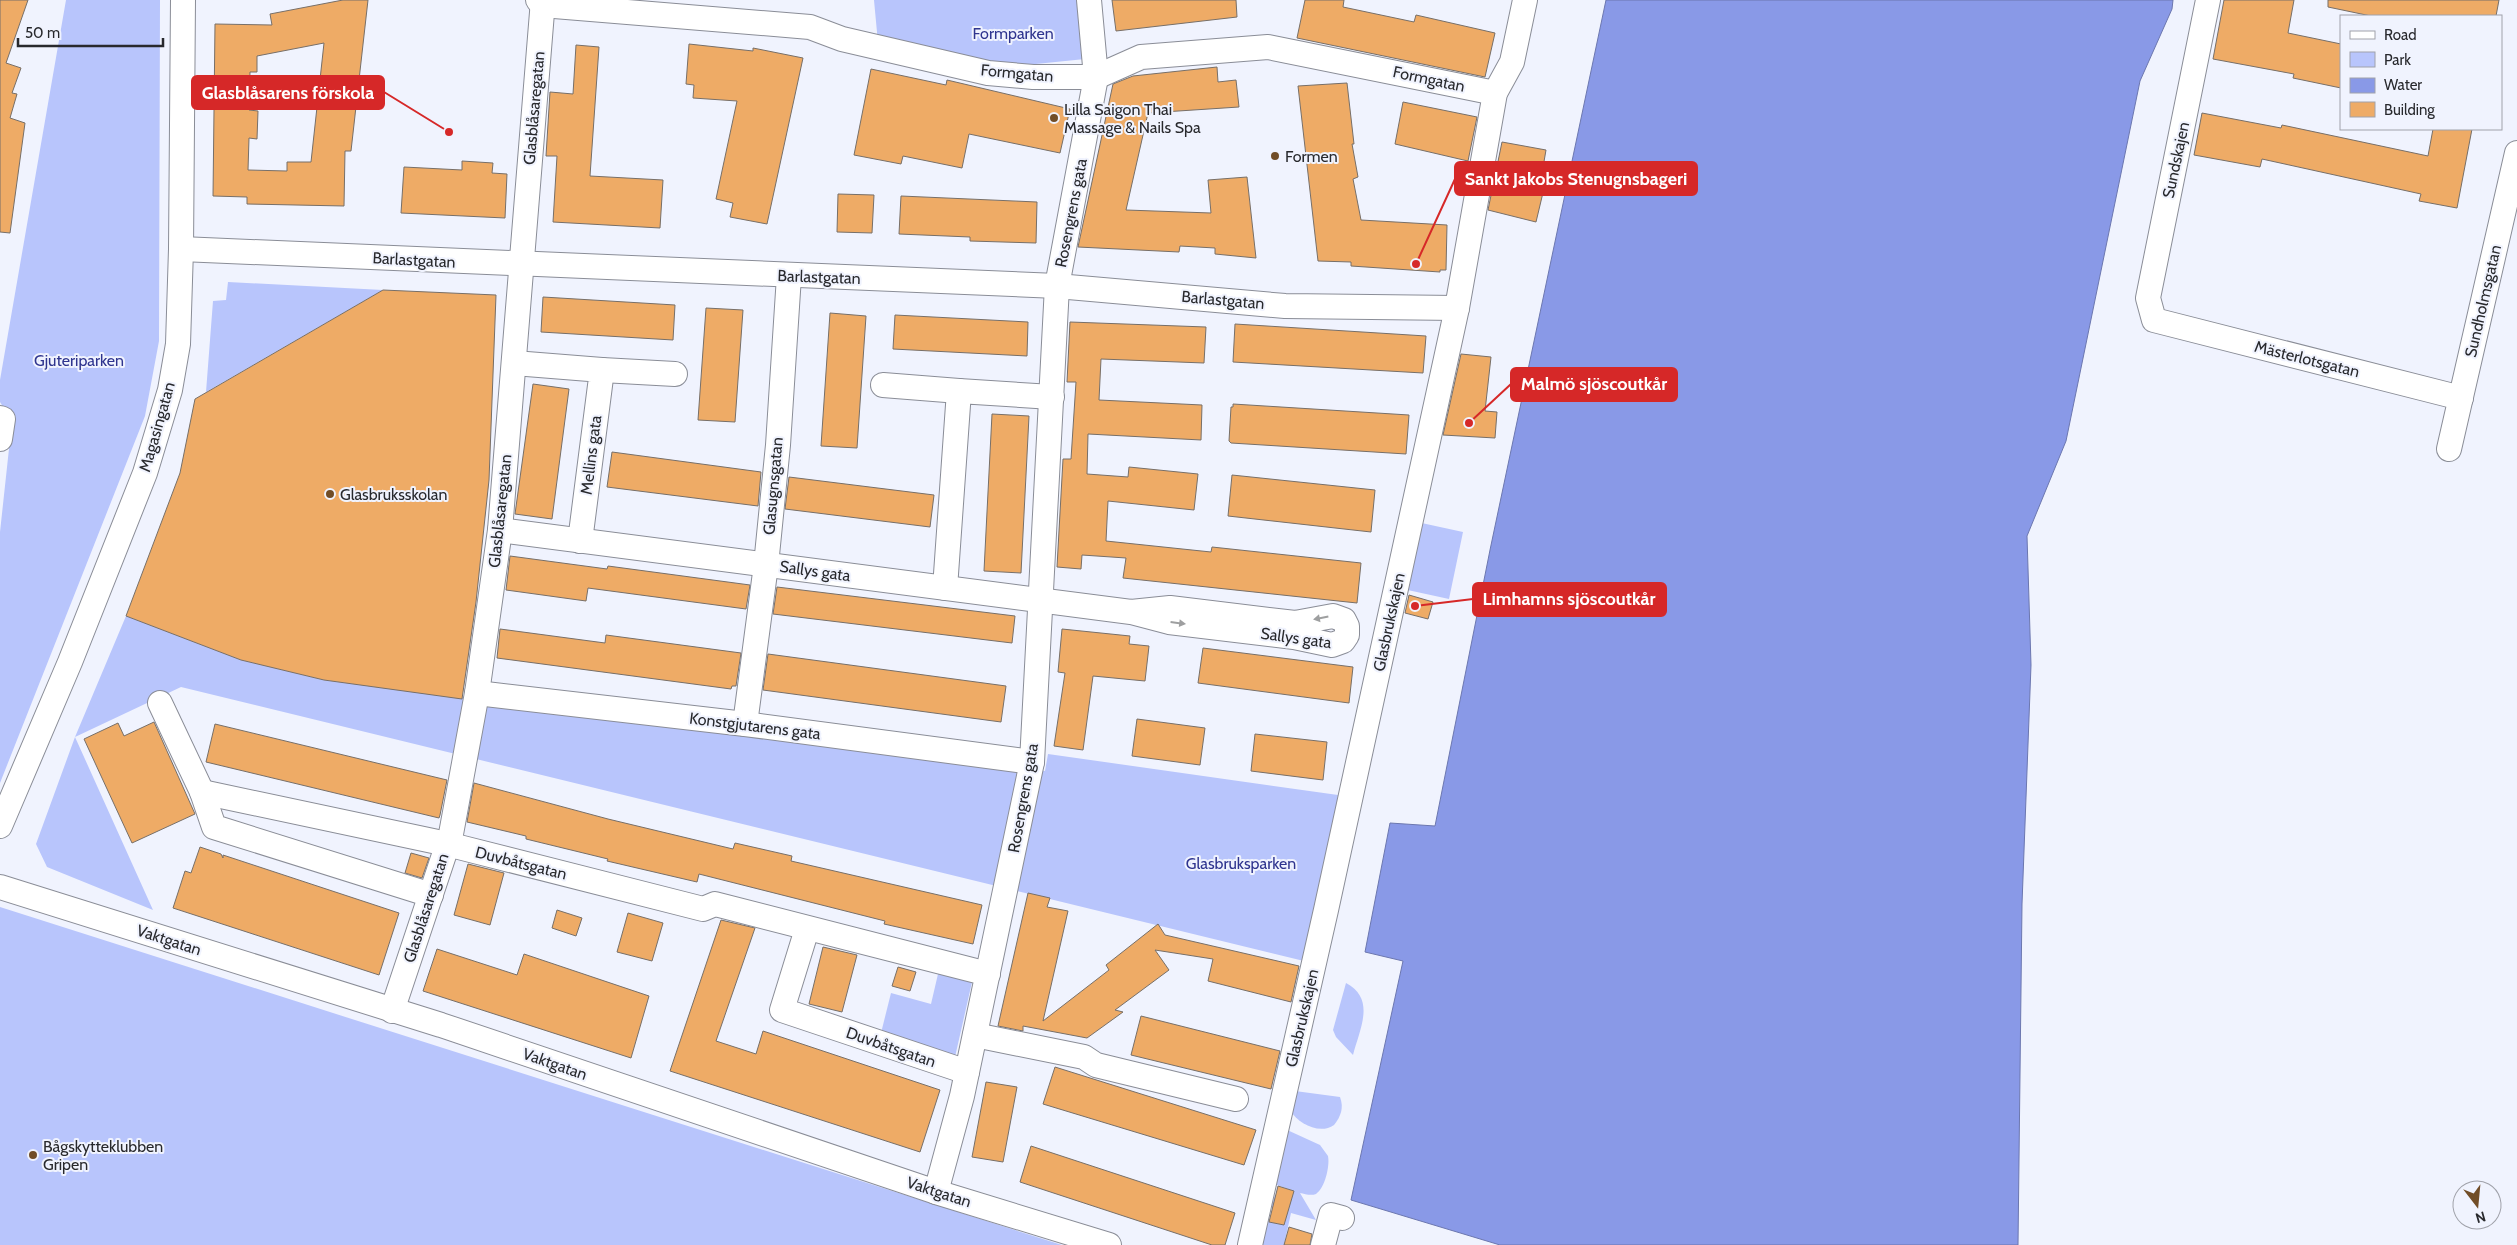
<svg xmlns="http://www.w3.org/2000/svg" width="2517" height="1245" viewBox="0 0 2517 1245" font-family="Cabin,sans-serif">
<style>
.green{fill:#b8c5fc}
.water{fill:#8999e7;stroke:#6c77af}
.building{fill:#eeab66;stroke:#776f68;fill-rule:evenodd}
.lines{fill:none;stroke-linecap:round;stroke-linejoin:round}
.street-casing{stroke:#8a8d97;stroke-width:26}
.street{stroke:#fff;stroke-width:24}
.oneway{fill:#9e9fa0}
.poi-dot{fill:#714d27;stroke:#f0f3fe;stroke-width:2}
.labels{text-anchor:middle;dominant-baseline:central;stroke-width:4;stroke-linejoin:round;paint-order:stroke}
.park-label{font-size:16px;fill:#2f358f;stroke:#f0f3fe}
.street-label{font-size:16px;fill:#28292d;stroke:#f0f3fe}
.poi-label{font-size:16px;fill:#28292d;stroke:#f0f3fe;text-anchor:start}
.leader{fill:none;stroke:#d62828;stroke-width:2}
.callout-dot{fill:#d62828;stroke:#f0f3fe;stroke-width:2}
.callout{fill:#d62828;stroke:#d62828;stroke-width:2}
.callout-label{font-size:18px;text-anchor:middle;font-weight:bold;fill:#fff}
</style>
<rect width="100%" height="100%" fill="#f0f3fe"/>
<g class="green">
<path d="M66 0H160L159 341 145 416 0 783V532L12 421 0 402V380Z"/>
<path d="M874 0H1078L1085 59 995 68 878 43Z"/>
<path d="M228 282 383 290 206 392 213 301 226 300Z"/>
<path d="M1417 522 1463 532 1449 599 1403 589Z"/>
<path d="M126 616 241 660 324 680 1045 771 1048 754 1338 795 1308 962 181 687 75 737 153 910 47 867 36 844 75 737Z"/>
<path d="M0 907 1024 1233 1062 1245H0Z"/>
<path d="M938 974 972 982 955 1057 881 1033 891 993 931 1004Z"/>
<path d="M1346 983C1376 999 1360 1028 1353 1055L1336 1037 1333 1030Z"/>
<path d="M1295 1091 1340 1097C1344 1108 1341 1116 1334 1125 1320 1135 1298 1124 1290 1110Z"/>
<path d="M1285 1129 1320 1145 1328 1156C1330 1166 1325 1188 1316 1194 1311 1196 1305 1194 1300 1193L1316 1220 1291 1213 1284 1245H1261L1267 1221 1278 1224 1281 1210 1271 1207 1275 1195 1291 1200 1294 1191 1274 1184Z"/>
</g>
<path class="water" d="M1606 0H2173L2172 9 2140 81 2066 441 2027 536 2031 665 2022 904 2018 1245H1500L1351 1200 1403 961 1365 952 1390 823 1435 826 1490 550Z"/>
<g class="building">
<path d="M0 0H28L6 63 21 68 12 93 17 94 10 118 25 123 10 233 0 232Z"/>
<path d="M343 0H368L351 151H345L344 206 247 204V197L213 196 215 24 272 25 270 14ZM324 43 311 162H287V171L248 170 249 138 257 139 258 111 249 110 250 72H257V56Z"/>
<path d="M1112 0H1236L1237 17 1116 31Z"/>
<path d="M1305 0H1344L1343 7 1414 22 1416 15 1495 33 1485 77 1297 38Z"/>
<path d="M2224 0H2294L2288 33 2341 44V88L2293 78 2294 74 2213 59Z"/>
<path d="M2328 0H2499L2496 16H2371L2328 7Z"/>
<path d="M689 44 753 51V48L803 58 767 224 730 217 733 203 716 199 737 101 693 98 694 85 686 84Z"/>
<path d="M576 45 599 47 590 176 663 180 660 228 553 222 557 156H546L550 92 573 94Z"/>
<path d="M1217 67 1218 82 1236 80 1239 107 1148 113 1126 210 1211 213 1208 180 1247 177 1256 258 1215 254V248L1180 246 1179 252 1078 247 1113 84 1133 76Z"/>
<path d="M871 69 946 85 947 80 1070 109 1060 153 969 134 962 168 903 156 901 164 854 155Z"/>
<path d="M1347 83 1354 144H1352L1358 177 1353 179 1361 220 1447 225 1446 270H1440V272L1351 266V262L1318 261 1298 86Z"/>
<path d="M1403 102 1477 117 1468 161 1395 144Z"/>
<path d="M2202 113 2281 128 2282 125 2428 156 2433 129H2472L2457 208 2419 201 2421 194 2262 159 2260 167 2194 155Z"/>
<path d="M1502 142 1546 150 1541 179 1546 180 1536 222 1488 210Z"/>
<path d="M462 161 493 163 492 173 507 174 505 218 401 213 404 167 462 170Z"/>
<path d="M838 194 874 195 872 233 837 232Z"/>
<path d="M901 196 1037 202 1036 243 970 241V237L899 234Z"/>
<path d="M383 290 496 295 489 480 476 602 462 699 324 680 241 660 126 616 180 473 195 399Z"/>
<path d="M543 297 675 305 673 340 541 332Z"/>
<path d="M706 308 743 310 735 422 698 420Z"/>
<path d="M830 313 866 316 857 448 821 446Z"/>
<path d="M895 315 1028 322 1027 356 893 349Z"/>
<path d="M1070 322 1206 327 1204 363 1101 359 1099 400 1202 405 1201 440 1088 434 1087 474 1128 477 1129 467 1198 474 1194 510 1108 501 1106 541 1211 552 1212 547 1361 563 1357 603 1123 578 1126 558 1082 555 1081 569 1057 567 1063 459H1071L1076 382H1067Z"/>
<path d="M1235 324 1426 336 1423 373 1233 362Z"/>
<path d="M1461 354 1491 357 1485 411 1497 412 1495 438 1443 435Z"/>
<path d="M533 384 569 389 552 519 515 514Z"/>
<path d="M1233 404 1409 415 1406 454 1231 443 1229 441 1231 407H1233Z"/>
<path d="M992 414 1029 416 1021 573 984 571Z"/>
<path d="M612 452 761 472 758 506 607 487Z"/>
<path d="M1232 475 1375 490 1371 532 1228 516Z"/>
<path d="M789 477 934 495 930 527 785 509Z"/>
<path d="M510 556 607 569 608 566 750 585 746 609 588 588 586 601 506 590Z"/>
<path d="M777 587 1015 616 1012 643 773 614Z"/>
<path d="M1409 595 1433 602 1428 619 1405 613Z"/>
<path d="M500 629 605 643 606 635 741 653 736 686H732L731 689 497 658Z"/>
<path d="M1062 629 1130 636 1129 644 1149 646 1145 681 1093 676 1083 750 1054 746 1065 673 1058 672Z"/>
<path d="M1203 648 1353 667 1349 703 1198 683Z"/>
<path d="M768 654 1006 686 1001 722 763 690Z"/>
<path d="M1137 719 1205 728 1200 765 1132 756Z"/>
<path d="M154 722 195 814 132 843 84 739 118 723 124 736Z"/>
<path d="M215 724 447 780 440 815 439 818 206 762Z"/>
<path d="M1255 734 1327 742 1323 780 1251 771Z"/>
<path d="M474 783 608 819 733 849 735 843 792 856 791 861 982 905 973 944 884 924 885 921 699 874 697 882 607 861 608 859 526 839V836L467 822Z"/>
<path d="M200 847 221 854 223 858V855L399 913 379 975 173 908 185 871 191 873Z"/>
<path d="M411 853 429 858 422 878 405 873Z"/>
<path d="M468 864 504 873 490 925 454 915Z"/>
<path d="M1028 893 1050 898 1047 907 1068 911 1043 1021 1109 970 1106 965 1158 924 1165 935 1299 966 1291 1002 1208 981 1213 959 1155 950 1169 970 1115 1010 1123 1012 1087 1038 1023 1026V1031L998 1026Z"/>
<path d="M557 910 582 918 576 936 552 928Z"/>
<path d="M628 913 663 923 652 961 617 952Z"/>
<path d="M721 920 755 928 716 1041 756 1054 763 1031 940 1090 920 1152 670 1071Z"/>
<path d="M823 947 857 955 842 1012 809 1004Z"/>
<path d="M437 949 517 975 524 954 649 996 631 1058 423 991Z"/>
<path d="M898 967 916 972 910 991 892 986Z"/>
<path d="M1141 1016 1280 1051 1271 1089 1131 1055Z"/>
<path d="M1055 1067 1256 1130 1244 1165 1043 1104Z"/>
<path d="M986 1082 1017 1087 1003 1162 972 1157Z"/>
<path d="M1031 1146 1235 1213 1225 1245H1212L1020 1182Z"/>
<path d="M1278 1186 1294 1191 1284 1225 1269 1222Z"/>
<path d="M1289 1227 1312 1234 1310 1245H1284Z"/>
</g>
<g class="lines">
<g class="street-casing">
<g id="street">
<path d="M538 0 542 5 810 27 842 39 988 73 1033 77H1096L1141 57 1268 47 1495 93"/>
<path d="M2208 0 2148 298 2154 320 2461 398"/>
<path d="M181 249 1057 286 1285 306 1457 308"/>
<path d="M514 363 602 370 580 541"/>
<path d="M602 370 675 374"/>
<path d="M883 385 959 391"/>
<path d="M0 418 3 419 0 439"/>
<path d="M2449 449 2517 153"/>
<path d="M500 530 1131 612 1169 622 1294 637 1332 645 1343 641 1347 635V626L1344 620 1333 616 1295 623 1170 608 1131 612"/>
<path d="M945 588 959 391 1052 397"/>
<path d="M477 693 745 724 1032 762"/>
<path d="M160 703 202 792 214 827 431 895"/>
<path d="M745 724 766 565 778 445 789 276"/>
<path d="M202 792 447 844 703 909 715 904 988 974"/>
<path d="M0 826 70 662 145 473 170 390 178 344 181 249 183 0"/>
<path d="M0 887 441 1025 936 1192 1109 1245"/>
<path d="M807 929 782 1010 967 1072"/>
<path d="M392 1011 451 834 477 693 500 530 543 0"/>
<path d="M975 1035 1084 1057 1096 1065 1236 1099"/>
<path d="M936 1192 962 1096 1032 762 1057 286 1096 77 1089 0"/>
<path d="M1250 1245 1326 910 1457 308 1495 93 1512 62 1525 0"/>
<path d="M1323 1245 1331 1215 1342 1218"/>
</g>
</g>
<use href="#street" class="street"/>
</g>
<defs><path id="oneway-solid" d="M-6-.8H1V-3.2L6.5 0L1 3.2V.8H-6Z" transform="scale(1.25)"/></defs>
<g class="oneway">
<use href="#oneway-solid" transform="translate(1321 618) rotate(169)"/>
<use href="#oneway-solid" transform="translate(1178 623) rotate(7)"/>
</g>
<g class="poi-dot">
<circle cx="1054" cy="118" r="5"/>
<circle cx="1275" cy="156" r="5"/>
<circle cx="330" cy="494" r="5"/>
<circle cx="33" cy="1155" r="5"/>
</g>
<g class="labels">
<g class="park-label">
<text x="1013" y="33">Formparken</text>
<text x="79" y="360">Gjuteriparken</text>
<text x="1241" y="863">Glasbruksparken</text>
</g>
<g class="street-label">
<text transform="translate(1017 73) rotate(5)">Formgatan</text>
<text transform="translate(1429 79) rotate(12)">Formgatan</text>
<text transform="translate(534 108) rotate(-85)">Glasblåsaregatan</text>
<text transform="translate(2176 160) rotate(-78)">Sundskajen</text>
<text transform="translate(1071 213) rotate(-79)">Rosengrens gata</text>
<text transform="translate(414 260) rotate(3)">Barlastgatan</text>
<text transform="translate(819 277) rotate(2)">Barlastgatan</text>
<text transform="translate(1223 300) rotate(5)">Barlastgatan</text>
<text transform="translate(2483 301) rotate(-77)">Sundholmsgatan</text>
<text transform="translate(2307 359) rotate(14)">Mästerlotsgatan</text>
<text transform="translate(157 427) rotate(-74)">Magasingatan</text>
<text transform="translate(591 455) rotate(-83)">Mellins gata</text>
<text transform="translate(773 486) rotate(-85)">Glasugnsgatan</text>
<text transform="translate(500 511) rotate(-84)">Glasblåsaregatan</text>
<text transform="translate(815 571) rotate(8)">Sallys gata</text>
<text transform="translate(1389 622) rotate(-78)">Glasbrukskajen</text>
<text transform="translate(1296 638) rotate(8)">Sallys gata</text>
<text transform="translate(755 726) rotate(7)">Konstgjutarens gata</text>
<text transform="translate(1023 798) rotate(-80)">Rosengrens gata</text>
<text transform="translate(521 863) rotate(14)">Duvbåtsgatan</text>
<text transform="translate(426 908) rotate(-72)">Glasblåsaregatan</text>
<text transform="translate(169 940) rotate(18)">Vaktgatan</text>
<text transform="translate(1302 1018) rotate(-77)">Glasbrukskajen</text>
<text transform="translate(891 1047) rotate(19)">Duvbåtsgatan</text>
<text transform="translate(555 1064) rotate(19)">Vaktgatan</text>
<text transform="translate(939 1192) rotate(18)">Vaktgatan</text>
</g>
<g class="poi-label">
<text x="1064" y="109">Lilla Saigon Thai<tspan x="1064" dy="18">Massage &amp; Nails Spa</tspan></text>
<text x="1285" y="156">Formen</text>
<text x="340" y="494">Glasbruksskolan</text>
<text x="43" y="1146">Bågskytteklubben<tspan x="43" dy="18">Gripen</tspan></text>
</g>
</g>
<path class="leader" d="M449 132L384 92M1416 264L1455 179M1469 423L1511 384M1415 606L1473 599"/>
<g class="callout-dot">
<circle cx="449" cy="132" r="5"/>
<circle cx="1416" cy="264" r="5"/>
<circle cx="1469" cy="423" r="5"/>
<circle cx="1415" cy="606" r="5"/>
</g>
<g class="callout">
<rect x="192" y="76" width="192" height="33" rx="5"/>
<rect x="1455" y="162" width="242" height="33" rx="5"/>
<rect x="1511" y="368" width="166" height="33" rx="5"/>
<rect x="1473" y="583" width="193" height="33" rx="5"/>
</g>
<g class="callout-label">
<text x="288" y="99">Glasblåsarens förskola</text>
<text x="1576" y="185">Sankt Jakobs Stenugnsbageri</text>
<text x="1594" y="390">Malmö sjöscoutkår</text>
<text x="1569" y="605">Limhamns sjöscoutkår</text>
</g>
<rect x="2340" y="15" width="162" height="115" fill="#f0f3fe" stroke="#a0a2aa"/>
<rect x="2350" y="31" width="25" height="8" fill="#ffffff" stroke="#a0a2aa"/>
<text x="2384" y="40" font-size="15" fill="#28292d">Road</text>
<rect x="2350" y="52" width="25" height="15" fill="#b8c5fc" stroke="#a0a2aa"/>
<text x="2384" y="65" font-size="15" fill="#28292d">Park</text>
<rect x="2350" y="78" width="25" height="15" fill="#8999e7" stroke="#a0a2aa"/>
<text x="2384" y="90" font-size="15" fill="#28292d">Water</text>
<rect x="2350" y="102" width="25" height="15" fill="#eeab66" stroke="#a0a2aa"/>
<text x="2384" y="115" font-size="15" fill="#28292d">Building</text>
<g transform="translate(2477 1205) rotate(164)"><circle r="24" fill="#f0f3fe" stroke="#a0a2aa"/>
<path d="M0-4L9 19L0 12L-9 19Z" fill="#714d27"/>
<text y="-8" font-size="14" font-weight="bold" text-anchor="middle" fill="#28292d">N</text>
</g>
<path d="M18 38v8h145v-8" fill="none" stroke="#28292d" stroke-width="2.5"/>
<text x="25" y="38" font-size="15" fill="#28292d" stroke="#f0f3fe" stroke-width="4" paint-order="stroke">50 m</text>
</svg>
